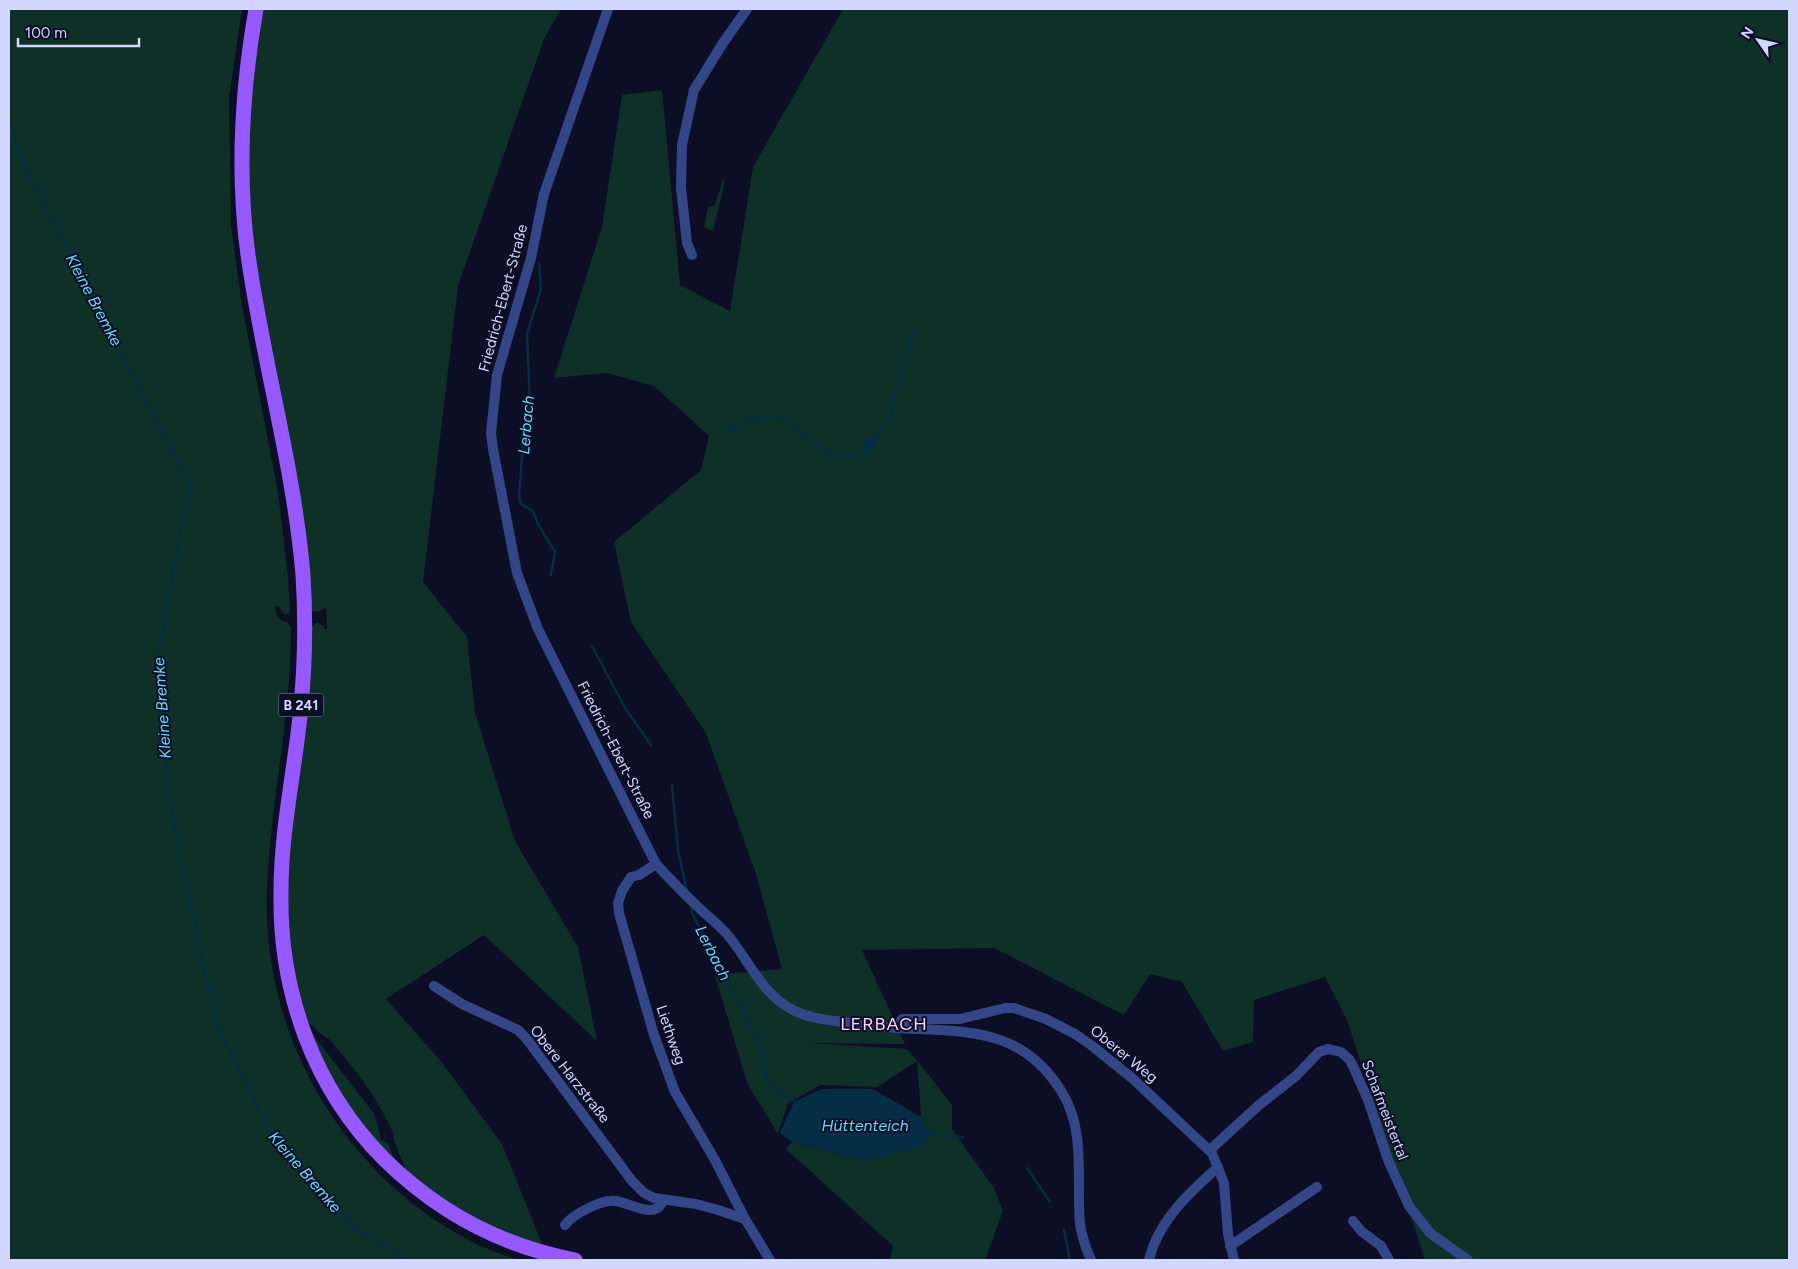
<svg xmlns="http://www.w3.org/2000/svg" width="1798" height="1269" viewBox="0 0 1798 1269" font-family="Figtree,sans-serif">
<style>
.green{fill:#0f3026}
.water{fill:#052d45}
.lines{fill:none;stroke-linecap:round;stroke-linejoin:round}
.stream{stroke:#052d45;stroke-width:2.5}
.minor{stroke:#334688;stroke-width:10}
.tertiary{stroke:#334688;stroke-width:10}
.primary{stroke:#9658ff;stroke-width:15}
.labels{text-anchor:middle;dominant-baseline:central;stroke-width:4;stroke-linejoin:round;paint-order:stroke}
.shield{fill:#0c0e25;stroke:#969bbe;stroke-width:1}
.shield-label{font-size:14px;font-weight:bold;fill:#d1d7ff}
.street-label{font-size:15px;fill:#d1d7ff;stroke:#0c0e25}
.water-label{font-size:16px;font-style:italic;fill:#5fdeff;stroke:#0c0e25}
.quarter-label{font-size:18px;letter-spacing:1px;fill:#ffd3fa;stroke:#0c0e25}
</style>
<rect width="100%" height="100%" fill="#0c0e25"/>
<g class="green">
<path d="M9 9H242L229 97 231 225 242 306 278 492 288 577 290 611 287 614H284L278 606H274C276 613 278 621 287 622L291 628C291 715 271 800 267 887 263 986 297 1080 361 1154 401 1201 459 1243 519 1260H9Z"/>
<path d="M260 9H561L544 39 458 286 423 582 467 637 475 713 515 841 578 947 597 1041 484 935 386 999 440 1060 502 1144 544 1249 499 1233 413 1180 404 1166 393 1138 394 1135C378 1098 355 1069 329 1039 316 1032 304 1019 298 1006L285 891 309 629 316 623H319L324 627V629H327L326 608C320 610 316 615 309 609L252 250 247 143Z"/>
<path d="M843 9H1789V1260H1425L1347 1020 1325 977 1254 1000 1253 1042 1223 1051 1182 982 1150 974 1124 1015 994 948 862 950 905 1044 807 1043 907 1049 917 1061 877 1087 821 1085 788 1103 778 1134 747 1083 715 975 782 969 756 874 706 733 631 622 614 542 701 470 709 436 654 386 607 373 554 378 602 227 622 95 662 90 680 285 730 311 753 167Z"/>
<path d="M723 180 725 181 713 231 704 228 708 207 715 205Z"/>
<path d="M311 1032 375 1115 381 1140 388 1143 395 1161 394 1163 338 1093Z"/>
<path d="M917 1060 952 1105V1129L994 1188 1003 1211 985 1260H890L893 1246 786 1149 792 1142 867 1161 931 1134 921 1117Z"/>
</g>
<g class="water">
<path d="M870 436 879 440 868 454 864 455C861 446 864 443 870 436Z"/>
<path d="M822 1089H873L921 1117 931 1134 920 1147 867 1161 792 1142 780 1133 794 1102Z"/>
</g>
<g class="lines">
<g class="stream">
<path d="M9 120 25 168 190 485 157 660 169 804 217 1025 269 1131 355 1229 411 1260"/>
<path d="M539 264 541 289 527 334 530 406 523 444 519 495 520 503 533 511 538 524 555 552 551 575"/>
<path d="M725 431C741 424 767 412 785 420 806 431 831 470 858 452"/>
<path d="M874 438 891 414 893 397 899 385 903 366 908 353 910 340 914 329"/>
<path d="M592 646 625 708 651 745"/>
<path d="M672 785 678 850 687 892"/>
<path d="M691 905 692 913 762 1048 767 1083 797 1103"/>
<path d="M929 1134 963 1137"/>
<path d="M1027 1168 1050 1202"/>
<path d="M1064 1230 1070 1260"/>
</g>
<g class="minor">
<path d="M692 255 687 243 681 188 682 145 694 90 723 43 747 9"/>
<path d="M656 864 639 875 631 877 622 891 618 903 619 913 654 1035 675 1092 715 1160 745 1219 770 1260"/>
<path d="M434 986 462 1004 518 1030 526 1038 632 1181 644 1193 654 1198 696 1204 718 1210 745 1219"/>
<path d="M896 1028 902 1019H960L1005 1008H1014L1046 1019 1075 1034 1091 1045 1132 1078 1212 1153 1224 1183 1228 1234 1234 1260"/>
<path d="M1212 1148 1259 1105 1296 1076 1319 1052 1328 1049 1341 1052 1349 1059 1353 1066 1368 1100 1388 1160 1409 1206 1430 1233 1468 1260"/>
<path d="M1353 1221 1361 1231 1381 1246 1389 1260"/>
<path d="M565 1225C573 1214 602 1199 616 1201 631 1203 656 1221 663 1200"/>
<path d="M1230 1246 1317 1187"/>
<path d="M1149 1260C1158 1221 1189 1193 1218 1167"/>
</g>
<path class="tertiary" d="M608 9 544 194 531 258 497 375 491 433 493 449 517 573 538 629 656 864C669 878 682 892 696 905 706 915 717 923 726 933 748 958 762 995 793 1010 808 1018 827 1020 844 1022 862 1024 879 1027 897 1028 965 1032 1023 1026 1063 1094 1086 1132 1076 1182 1080 1224 1082 1236 1086 1249 1091 1260"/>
<path class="primary" d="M256 9C242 89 237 174 248 255 263 362 294 467 303 575 306 622 305 669 300 716 294 774 281 832 281 891 279 991 313 1088 385 1160 438 1212 502 1246 575 1260"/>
</g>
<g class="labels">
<rect class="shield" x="278.5" y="693.5" width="45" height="23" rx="4"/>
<g class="shield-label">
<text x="301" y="705">B 241</text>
</g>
<g class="street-label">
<text transform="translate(503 298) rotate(-75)">Friedrich-Ebert-Straße</text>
<text transform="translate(616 750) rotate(63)">Friedrich-Ebert-Straße</text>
<text transform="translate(671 1035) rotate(71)">Liethweg</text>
<text transform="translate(1124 1054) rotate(39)">Oberer Weg</text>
<text transform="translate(570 1074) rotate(52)">Obere Harzstraße</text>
<text transform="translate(1385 1110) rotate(69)">Schafmeistertal</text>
</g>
<g class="water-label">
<text transform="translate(94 300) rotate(62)">Kleine Bremke</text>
<text transform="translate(526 425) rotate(-85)">Lerbach</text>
<text transform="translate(162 708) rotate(-94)">Kleine Bremke</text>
<text transform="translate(713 953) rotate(63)">Lerbach</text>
<text x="865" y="1125">Hüttenteich</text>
<text transform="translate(305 1172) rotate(49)">Kleine Bremke</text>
</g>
<g class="quarter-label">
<text x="884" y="1024">LERBACH</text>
</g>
</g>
<rect width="1798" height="1269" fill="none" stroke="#d1d7ff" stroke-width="20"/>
<g transform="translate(1758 40) rotate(304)" stroke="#0c0e25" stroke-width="4" paint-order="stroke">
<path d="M0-4L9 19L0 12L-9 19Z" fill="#d1d7ff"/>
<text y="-8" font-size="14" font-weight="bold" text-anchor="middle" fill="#d1d7ff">N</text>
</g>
<path d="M18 38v8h121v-8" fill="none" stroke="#d1d7ff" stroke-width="2.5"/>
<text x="25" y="38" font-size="15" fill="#d1d7ff" stroke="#0c0e25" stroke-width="4" paint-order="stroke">100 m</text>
</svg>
